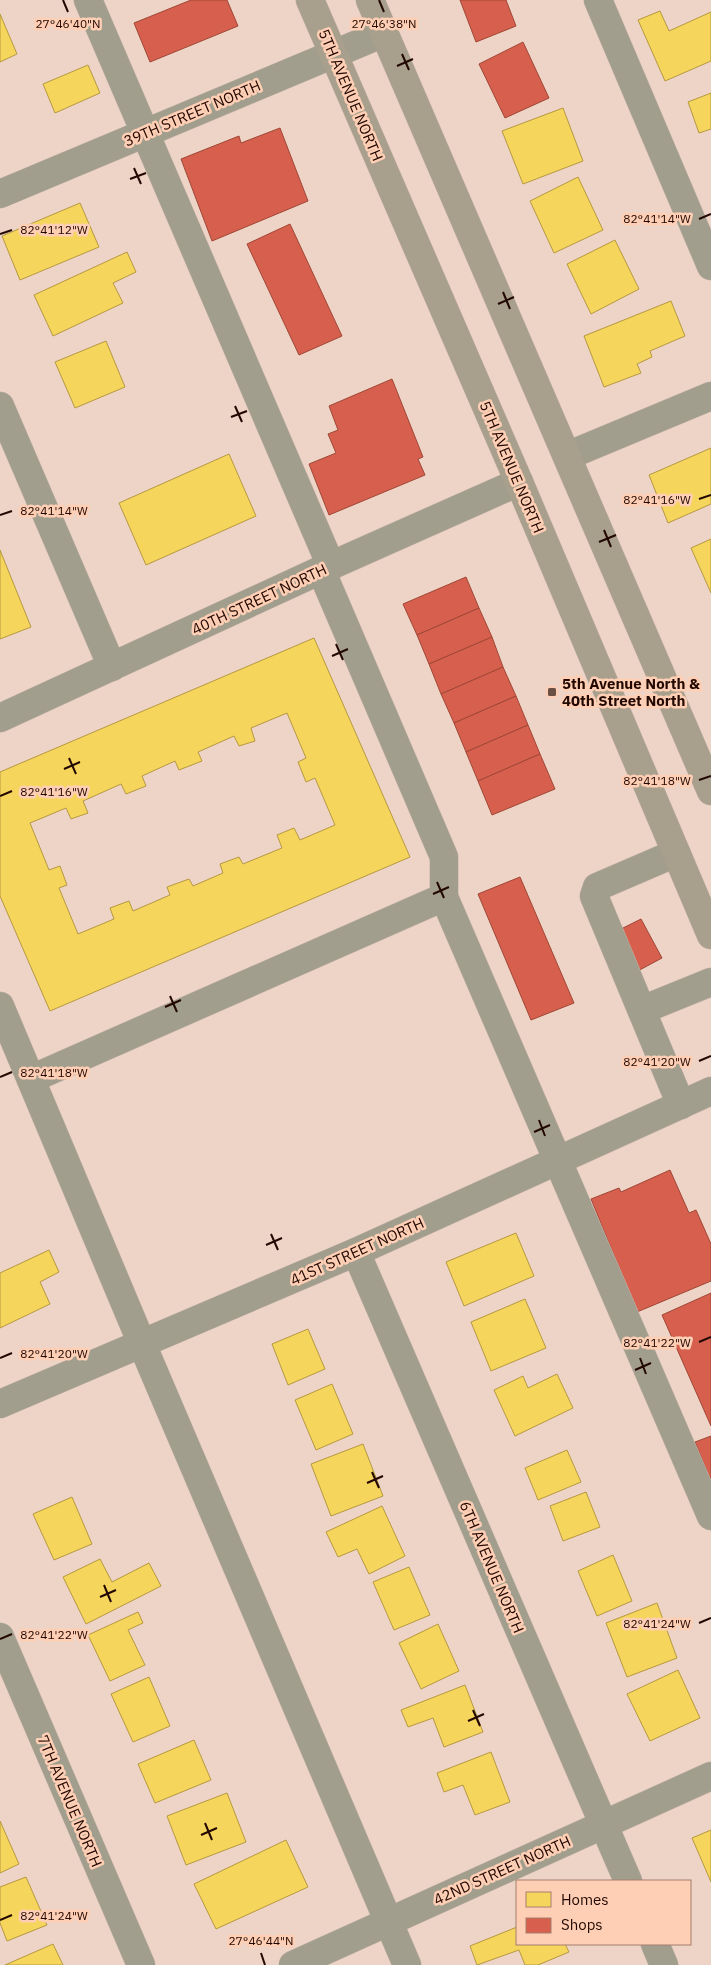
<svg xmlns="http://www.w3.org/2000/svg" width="711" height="1965" viewBox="0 0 711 1965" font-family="'IBM Plex Sans',sans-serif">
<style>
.homes{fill:#f6d55c;stroke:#b69840;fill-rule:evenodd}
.shops{fill:#d6604d;stroke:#a04636}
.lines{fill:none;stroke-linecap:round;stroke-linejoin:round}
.minor-casing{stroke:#c9b4aa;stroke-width:29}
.major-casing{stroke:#c9b4aa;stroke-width:29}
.minor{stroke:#a19e8e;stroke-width:28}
.major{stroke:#a89f8c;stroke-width:28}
.ticks{fill:none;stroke:#220800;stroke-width:2}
.poi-dot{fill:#694f45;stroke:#fecfb5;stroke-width:2}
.labels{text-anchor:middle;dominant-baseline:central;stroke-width:5;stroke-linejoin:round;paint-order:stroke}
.street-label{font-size:15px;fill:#220800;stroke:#fecfb5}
.poi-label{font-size:15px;font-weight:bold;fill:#220800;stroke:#fecfb5;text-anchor:start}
.ticks-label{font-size:12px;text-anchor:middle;fill:#220800;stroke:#fecfb5;stroke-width:5;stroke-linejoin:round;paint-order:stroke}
</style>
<rect width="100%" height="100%" fill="#edd4c6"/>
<g class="homes">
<path d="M660 11 669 31 711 12V61L665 81 638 20Z"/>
<path d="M0 14 17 54 0 62Z"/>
<path d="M88 65 100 93 55 113 43 84Z"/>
<path d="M711 93V129L699 133 688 102Z"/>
<path d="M563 108 583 161 523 184 502 131Z"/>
<path d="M578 177 603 230 554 253 530 201Z"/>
<path d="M80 203 99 247 20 280 2 236Z"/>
<path d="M615 240 639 289 591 314 567 264Z"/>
<path d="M127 252 136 272 113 283 123 303 53 336 34 295Z"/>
<path d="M671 301 685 336 650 351 652 357 637 364 641 373 604 387 584 336Z"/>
<path d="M106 341 125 387 75 408 55 362Z"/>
<path d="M711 448V504L668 523 649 475Z"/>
<path d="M229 454 256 516 146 565 119 503Z"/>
<path d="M711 539V593L691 548Z"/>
<path d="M0 550 31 627 0 639Z"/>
<path d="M314 638 410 857 50 1011 0 896V772ZM287 713 306 758 298 762 306 782 315 778 335 825 300 840 294 828 277 835 282 848 243 864 239 857 220 864 223 873 193 886 189 879 167 887 170 895 133 911 129 901 110 908 114 919 78 934 59 888 67 885 60 866 49 870 30 823 66 808 71 819 88 813 83 801 121 784 126 794 146 786 142 776 175 761 179 770 202 761 198 752 234 736 239 746 255 741 251 728Z"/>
<path d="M516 1233 534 1276 464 1306 446 1262Z"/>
<path d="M49 1250 59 1272 40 1282 50 1304 0 1328V1273Z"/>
<path d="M525 1299 546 1348 491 1371 471 1322Z"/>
<path d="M308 1329 325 1369 288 1385 272 1344Z"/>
<path d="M557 1374 573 1408 515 1436 494 1390 523 1376 528 1388Z"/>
<path d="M332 1384 353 1434 316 1450 295 1400Z"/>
<path d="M363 1444 383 1496 331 1516 311 1464Z"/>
<path d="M567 1450 581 1482 538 1500 525 1468Z"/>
<path d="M586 1492 600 1527 563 1541 550 1506Z"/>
<path d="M72 1497 92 1544 54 1560 33 1514Z"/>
<path d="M382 1506 405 1556 369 1574 357 1549 338 1557 326 1532Z"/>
<path d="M613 1555 632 1601 597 1616 578 1571Z"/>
<path d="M100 1559 112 1582 149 1563 161 1586 86 1624 63 1577Z"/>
<path d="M409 1567 430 1615 394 1630 373 1582Z"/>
<path d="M657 1603 677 1658 627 1677 606 1623Z"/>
<path d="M138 1612 143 1623 128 1630 145 1665 110 1681 88 1635Z"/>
<path d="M438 1624 459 1671 421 1689 399 1643Z"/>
<path d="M678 1670 700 1718 650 1741 627 1694Z"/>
<path d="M149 1677 170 1726 133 1742 111 1694Z"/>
<path d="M465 1685 483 1732 444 1747 433 1718 408 1727 401 1710Z"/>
<path d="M194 1740 211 1780 155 1803 138 1764Z"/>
<path d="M491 1752 510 1802 475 1815 463 1785 444 1792 437 1773Z"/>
<path d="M227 1793 246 1842 186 1865 167 1816Z"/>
<path d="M0 1821 19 1864 0 1873Z"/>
<path d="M711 1830V1882L692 1838Z"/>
<path d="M286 1840 308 1887 216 1929 194 1884Z"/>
<path d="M26 1877 47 1925 7 1941 0 1923V1887Z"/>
<path d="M517 1927V1944H565L569 1952 538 1965H525L519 1950 477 1965 470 1946Z"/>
<path d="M53 1944 63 1965H5Z"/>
</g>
<g class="shops">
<path d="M191 0H227L238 26 150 62 134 23Z"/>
<path d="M460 0H506L516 26 476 42Z"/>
<path d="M523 42 549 98 505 118 479 64Z"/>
<path d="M280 128 308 201 212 241 181 159 239 136 241 143Z"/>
<path d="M290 224 342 336 299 355 247 244Z"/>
<path d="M392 379 423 457 418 459 425 475 329 515 309 464 336 453 328 434 338 430 329 406Z"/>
<path d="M466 577 479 608 417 635 403 604Z"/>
<path d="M479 608 492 637 429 664 417 635Z"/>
<path d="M492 637 503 667 441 694 429 664Z"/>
<path d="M503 667 516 696 454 723 441 694Z"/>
<path d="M516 696 528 725 466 752 454 723Z"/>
<path d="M528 725 540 754 478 781 466 752Z"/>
<path d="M540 754 555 789 492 815 478 781Z"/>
<path d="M520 877 574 1003 531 1020 478 894Z"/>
<path d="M641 919 662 958 634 973 613 933Z"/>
<path d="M670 1170 689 1213 696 1210 711 1244V1281L637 1312 591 1199 619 1188 621 1192Z"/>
<path d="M711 1293V1426L662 1315Z"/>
<path d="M711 1436V1481L695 1442Z"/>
</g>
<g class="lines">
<g class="minor-casing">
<g id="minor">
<path d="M88 0 331 566"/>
<path d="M598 0 711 266"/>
<path d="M0 194 384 33"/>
<path d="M0 406 112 667"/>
<path d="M567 456 711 396"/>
<path d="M321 570 444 857V897"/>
<path d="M0 718 321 570 519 482"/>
<path d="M676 853 597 887 594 896 681 1105"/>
<path d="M0 1006 142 1344 407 1965"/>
<path d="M642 1010 711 982"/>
<path d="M31 1079 444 897 711 1516"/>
<path d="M356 1252 628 1881"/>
<path d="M0 1404 356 1252 711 1091"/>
<path d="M0 1637 141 1965"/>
<path d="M655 1944 664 1965"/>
<path d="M293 1965 711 1776"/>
</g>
</g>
<g class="major-casing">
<g id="major">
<path d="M310 0 519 482 711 935"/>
<path d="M370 0 711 791"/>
</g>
</g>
<use href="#minor" class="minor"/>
<use href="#major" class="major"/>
</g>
<path class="ticks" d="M63 0 68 12M379 0 384 12M402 54 409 70M397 66 413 59M134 168 141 184M130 179 146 173M699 219 711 214M0 234 12 230M503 292 510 309M498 304 514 297M235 406 242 422M231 417 247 411M699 499 711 495M0 515 12 511M604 530 611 547M599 542 616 535M336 644 343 660M332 656 348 649M69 758 76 774M64 769 80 762M699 780 711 776M0 796 12 791M437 882 444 898M433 894 449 887M170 996 177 1012M165 1007 181 1000M699 1061 711 1056M0 1077 12 1072M539 1120 545 1136M534 1132 550 1125M271 1234 278 1250M266 1245 282 1238M699 1342 711 1337M0 1358 12 1353M640 1358 646 1374M635 1370 651 1363M372 1472 379 1488M367 1483 383 1476M104 1585 111 1602M100 1597 116 1590M699 1623 711 1618M0 1639 12 1634M473 1710 480 1726M468 1721 484 1714M205 1823 212 1840M201 1835 217 1828M0 1920 12 1915M261 1953 265 1965"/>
<rect class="poi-dot" x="547" y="687" width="10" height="10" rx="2.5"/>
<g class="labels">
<g class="street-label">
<text transform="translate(351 95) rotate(67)">5TH AVENUE NORTH</text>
<text transform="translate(192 113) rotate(-23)">39TH STREET NORTH</text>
<text transform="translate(512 467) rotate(67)">5TH AVENUE NORTH</text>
<text transform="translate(259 599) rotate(-25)">40TH STREET NORTH</text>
<text transform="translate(357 1251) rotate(-24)">41ST STREET NORTH</text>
<text transform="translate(492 1567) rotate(67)">6TH AVENUE NORTH</text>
<text transform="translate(70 1801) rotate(67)">7TH AVENUE NORTH</text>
<text transform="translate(502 1870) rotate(-24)">42ND STREET NORTH</text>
</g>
<g class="poi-label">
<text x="562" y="683">5th Avenue North &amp;<tspan x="562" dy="17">40th Street North</tspan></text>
</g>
</g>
<g class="ticks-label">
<text x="68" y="28">27°46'40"N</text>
<text x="384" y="28">27°46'38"N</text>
<text x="657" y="223">82°41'14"W</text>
<text x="54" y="234">82°41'12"W</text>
<text x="657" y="504">82°41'16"W</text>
<text x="54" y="515">82°41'14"W</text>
<text x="657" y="785">82°41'18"W</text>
<text x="54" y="796">82°41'16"W</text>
<text x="657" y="1066">82°41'20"W</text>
<text x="54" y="1077">82°41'18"W</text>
<text x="657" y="1347">82°41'22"W</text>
<text x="54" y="1358">82°41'20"W</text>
<text x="657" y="1628">82°41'24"W</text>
<text x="54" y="1639">82°41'22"W</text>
<text x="54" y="1920">82°41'24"W</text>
<text x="261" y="1945">27°46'44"N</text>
</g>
<rect x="516" y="1880" width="175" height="65" fill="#fecfb5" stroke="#a67f6d"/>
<rect x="526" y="1892" width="25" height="15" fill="#f6d55c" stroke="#a67f6d"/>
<text x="561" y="1905" font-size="15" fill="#220800">Homes</text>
<rect x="526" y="1918" width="25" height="15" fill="#d6604d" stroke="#a67f6d"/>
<text x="561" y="1930" font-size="15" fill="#220800">Shops</text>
</svg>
